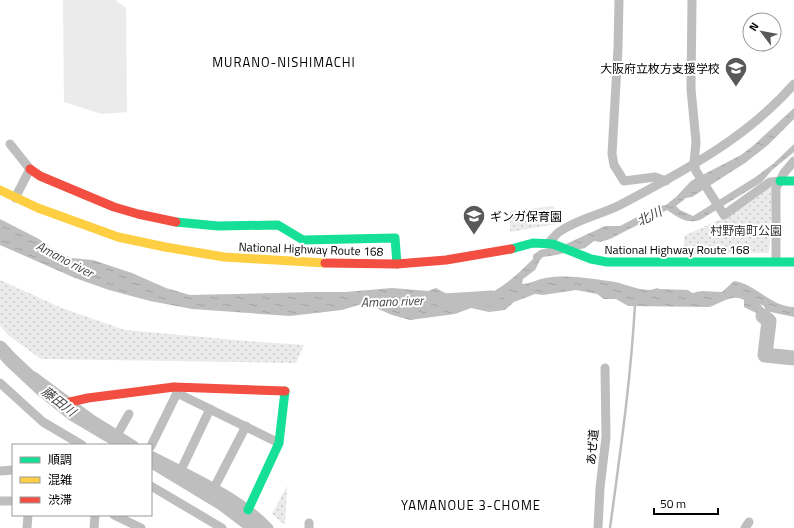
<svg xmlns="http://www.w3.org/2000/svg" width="794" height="528" viewBox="0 0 794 528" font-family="'Titillium Web','Noto Sans JP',sans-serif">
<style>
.grass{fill:url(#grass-dots)}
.pitch{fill:#ebebeb}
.water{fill:url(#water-ripples)}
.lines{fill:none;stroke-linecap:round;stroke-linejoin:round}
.stream{stroke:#bebebe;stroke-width:2.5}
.river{stroke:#bebebe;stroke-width:15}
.street{stroke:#bebebe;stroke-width:9}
.fast{stroke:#16e098;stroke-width:9}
.slow{stroke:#ffcf43;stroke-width:9}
.jam{stroke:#f24e42;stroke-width:9}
.labels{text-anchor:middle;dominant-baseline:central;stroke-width:4;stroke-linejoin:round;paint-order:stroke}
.poi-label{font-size:12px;fill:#000;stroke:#fff;text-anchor:end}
.park-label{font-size:12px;fill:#323232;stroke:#fff}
.street-label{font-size:12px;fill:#000;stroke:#fff}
.neighbourhood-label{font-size:13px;letter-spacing:1px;fill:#000;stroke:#fff}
.water-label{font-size:13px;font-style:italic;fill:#434343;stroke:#fff}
</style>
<defs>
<pattern id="grass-dots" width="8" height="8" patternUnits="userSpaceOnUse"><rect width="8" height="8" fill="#ebebeb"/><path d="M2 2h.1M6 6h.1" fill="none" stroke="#c8c8c8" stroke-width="1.8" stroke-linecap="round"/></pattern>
<pattern id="water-ripples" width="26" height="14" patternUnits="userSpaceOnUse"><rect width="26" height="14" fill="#bebebe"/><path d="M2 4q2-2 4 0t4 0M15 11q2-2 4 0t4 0" fill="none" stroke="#a2a2a2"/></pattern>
</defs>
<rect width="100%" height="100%" fill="#fff"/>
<g class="grass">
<path d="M773 186 769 253 684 254V236L721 219Z"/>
<path d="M554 206 557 224 510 232V211Z"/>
<path d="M0 280 62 308 125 330 260 342 304 345 296 363 41 359 8 335 0 326Z"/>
<path d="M287 486 285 525 272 514Z"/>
</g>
<path class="pitch" d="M63 0H115L126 8 127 112 102 114 64 102Z"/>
<path class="water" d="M794 108V119L768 145 745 163 692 197 686 198 676 206 680 210 693 216 754 178 773 164 794 144V152L772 170 762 182 700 220C686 224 679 218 667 210L610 239 600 242 594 241 585 248 556 255 543 257 540 260 535 270 523 279 522 284C530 284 538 279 546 278 567 274 594 279 615 282 627 284 645 294 657 288L659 289 688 290 692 293 702 291 722 292 734 281C756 284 771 307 794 307V317L766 311 764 306 760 304 772 319 770 333H766V322L758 314 744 307V300C732 293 720 304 709 307L628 306 616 299H604L597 294 576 290 543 295 535 294 514 302 505 310 489 312 471 308 455 314 410 320 392 315 376 308 362 304 342 310 290 316 192 309 150 301 109 290 75 278 0 245V219L39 239 54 250 71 258 93 260 132 273 166 288 190 295 313 292H345L392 288 428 291 436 288C445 293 455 299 465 301 469 301 473 299 477 298 500 291 516 276 533 259V255L540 250 566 244 605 226H620L658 206 666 205 676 197 691 181 741 155 754 145Z"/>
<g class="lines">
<path class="stream" d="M610 528C620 454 631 379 635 304"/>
<g class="river">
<path d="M444 301 492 298"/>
<path d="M763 316 769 321 765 355 794 358"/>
<path d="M0 348 11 360 42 389 72 413 126 445"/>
<path d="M151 460 222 503 255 528"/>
</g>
<g class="street">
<path d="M619 0 618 48 612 154 614 165 624 181 655 177 666 181"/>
<path d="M692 0 691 89 696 142 694 163 696 171 724 215 770 182 780 181"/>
<path d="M10 144 30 169 15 198"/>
<path d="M548 243C552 240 555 235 559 232 577 219 600 215 620 205 682 172 747 138 794 84"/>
<path d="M776 261V188L784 173 794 161"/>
<path d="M34 376 92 419 134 445"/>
<path d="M0 383 43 422 82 445"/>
<path d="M174 387 177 393 279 443"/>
<path d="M117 435 129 414"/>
<path d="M151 446 177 393"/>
<path d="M151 455C189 475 239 496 269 528"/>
<path d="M181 470 210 409"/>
<path d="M0 471 13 470"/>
<path d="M151 486 222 528"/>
<path d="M214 488 246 426"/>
<path d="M0 501H13"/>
<path d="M114 515 141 528"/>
<path d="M309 523V528"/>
<path d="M27 528 28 515"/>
<path d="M94 528 95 515"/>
<path d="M598 528 600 488 606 437 605 368"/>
<path d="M745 528 749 522"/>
</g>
<g class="fast">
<path d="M780 181H794"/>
<path d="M176 222 218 226 278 225 303 240 395 238 397 264"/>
<path d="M511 249 533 243 553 244 591 259 607 262H794"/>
<path d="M248 510 279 443 285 391"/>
</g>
<path class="slow" d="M0 190 38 208 118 237 165 247 224 257 325 263"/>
<g class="jam">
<path d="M30 169 40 176 114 207 138 214 176 222"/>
<path d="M325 263 397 264 446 260 511 249"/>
<path d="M70 402 88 398 174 387 285 391"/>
</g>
</g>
<defs>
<g id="school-pin" transform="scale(1.15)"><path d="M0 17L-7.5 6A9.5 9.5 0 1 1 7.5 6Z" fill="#595959" stroke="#fff"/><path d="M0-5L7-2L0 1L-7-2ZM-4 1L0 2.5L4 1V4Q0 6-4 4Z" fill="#fff"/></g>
</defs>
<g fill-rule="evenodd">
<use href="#school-pin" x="736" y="68"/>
<use href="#school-pin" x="474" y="216"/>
</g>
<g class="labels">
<g class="poi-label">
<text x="720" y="68">大阪府立枚方支援学校</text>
<text x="490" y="216" text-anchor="start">ギンガ保育園</text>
</g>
<g class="park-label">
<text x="746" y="230">村野南町公園</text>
</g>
<g class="street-label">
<text transform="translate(311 249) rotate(2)">National Highway Route 168</text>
<text x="677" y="249">National Highway Route 168</text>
<text transform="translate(592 447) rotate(-85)">あぜ道</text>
</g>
<g class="neighbourhood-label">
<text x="284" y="62">MURANO-NISHIMACHI</text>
<text x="471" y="505">YAMANOUE 3-CHOME</text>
</g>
<g class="water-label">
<text transform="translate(649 216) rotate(-27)">北川</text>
<text transform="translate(65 259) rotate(28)">Amano river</text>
<text transform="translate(392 301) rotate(-2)">Amano river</text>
<text transform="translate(59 401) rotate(38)">藤田川</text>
</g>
</g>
<rect x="12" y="444" width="140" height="72" fill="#ffffff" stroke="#999999"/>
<rect x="20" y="457" width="20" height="6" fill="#16e098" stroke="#999999"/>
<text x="48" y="464" font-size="12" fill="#000000">順調</text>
<rect x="20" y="477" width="20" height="6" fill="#ffcf43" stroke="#999999"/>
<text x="48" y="484" font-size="12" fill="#000000">混雑</text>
<rect x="20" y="497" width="20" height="6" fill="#f24e42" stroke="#999999"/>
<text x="48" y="504" font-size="12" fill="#000000">渋滞</text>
<g transform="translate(762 32) rotate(302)"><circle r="19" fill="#ffffff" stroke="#999999"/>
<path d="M0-3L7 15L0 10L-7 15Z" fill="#595959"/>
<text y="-6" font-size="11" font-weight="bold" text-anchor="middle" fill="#000000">N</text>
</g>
<path d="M654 508v6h64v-6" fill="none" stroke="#000000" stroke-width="2"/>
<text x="660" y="508" font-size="12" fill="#000000" stroke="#ffffff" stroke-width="3" paint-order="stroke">50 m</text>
</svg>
